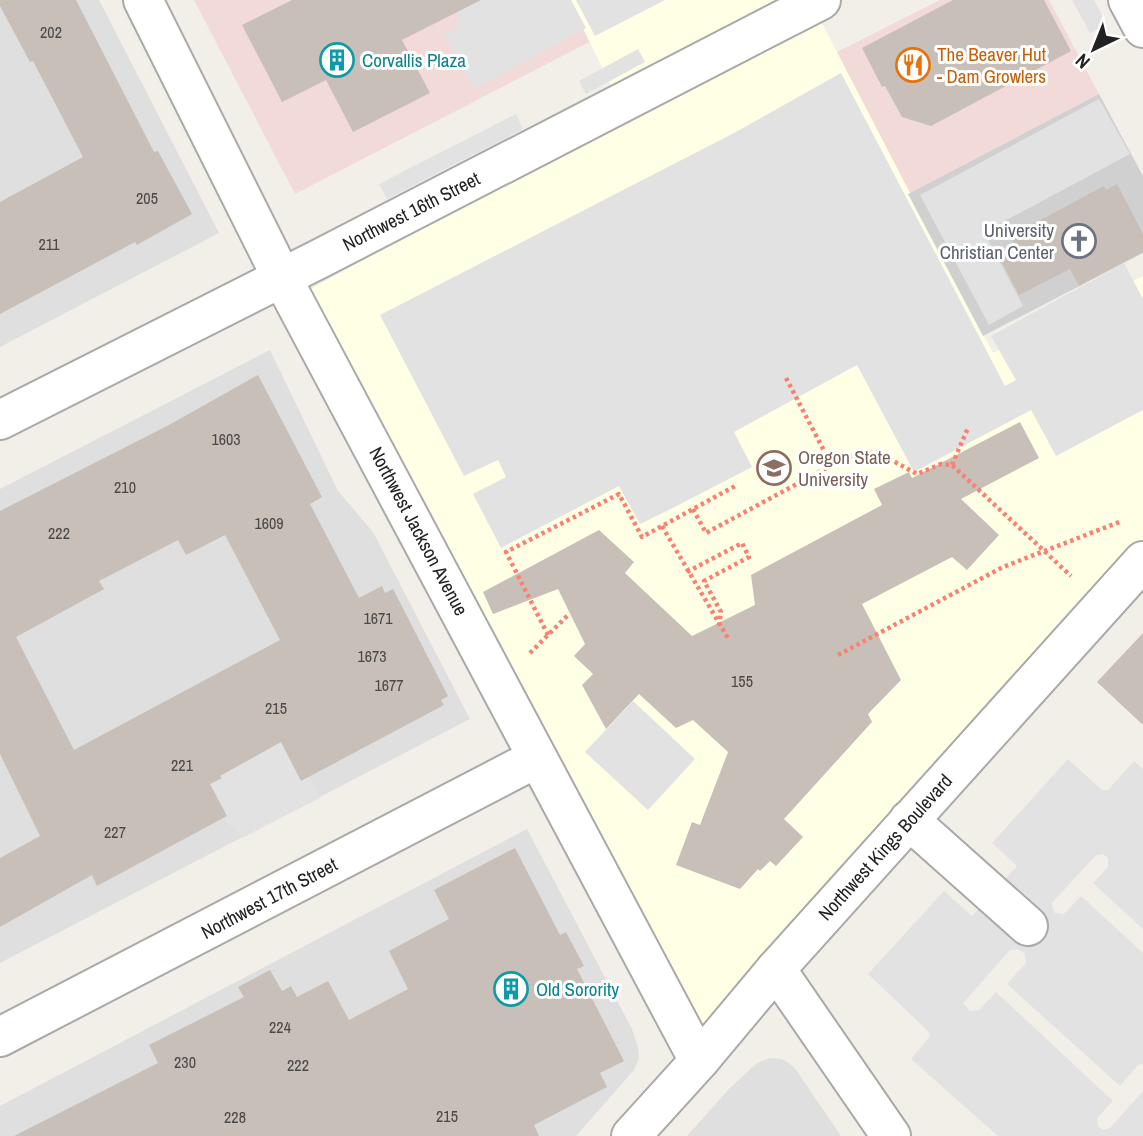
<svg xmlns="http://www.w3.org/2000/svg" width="1143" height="1136" viewBox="0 0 1143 1136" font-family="'Archivo Narrow',sans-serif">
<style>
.residential{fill:#e0dfdf}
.commercial{fill:#f2dad9}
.education{fill:#ffffe5}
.religious{fill:#d0d0d0}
.parking{fill:#e2e2e2}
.building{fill:#c7bfb8;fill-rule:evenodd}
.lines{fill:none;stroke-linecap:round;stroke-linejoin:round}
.minor-casing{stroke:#a9a9a9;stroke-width:42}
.path{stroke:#fa8072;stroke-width:4.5;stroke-dasharray:3.5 3.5;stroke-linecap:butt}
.minor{stroke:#fff;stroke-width:38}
.labels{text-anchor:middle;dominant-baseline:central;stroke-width:6;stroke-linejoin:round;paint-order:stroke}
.number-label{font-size:16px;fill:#4b4948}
.food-label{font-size:19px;fill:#c56008;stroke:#fff;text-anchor:start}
.culture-label{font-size:19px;fill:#0d838f;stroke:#fff;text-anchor:start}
.street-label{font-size:19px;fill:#222;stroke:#fff}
.worship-label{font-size:19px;fill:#5b616d;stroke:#fff;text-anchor:end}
.education-label{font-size:19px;fill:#785e54;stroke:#fff;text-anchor:start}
</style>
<rect width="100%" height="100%" fill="#f2efe9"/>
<g class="residential">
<path d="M0 0H99L219 233 0 347Z"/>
<path d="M270 350 338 491 373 532 470 719 0 963V489Z"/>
<path d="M527 829 632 1029 638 1047 639 1059 634 1070 576 1136H0V1106Z"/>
<path d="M770 1058 782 1059 794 1067 841 1136H687L729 1089 757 1063Z"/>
</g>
<g class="commercial">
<path d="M194 0H671L295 194Z"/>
<path d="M940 0H1049L1099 94 908 194 833 54Z"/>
</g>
<path class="education" d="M569 0H810L993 353 1143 276V582L709 1056 311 289 625 114Z"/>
<path class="religious" d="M1099 94 1143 176V253L983 336 908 194Z"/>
<g class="parking">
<path d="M451 0H571L586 28 474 89 444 34 457 28 459 16Z"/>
<path d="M576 0H665L595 36Z"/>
<path d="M1072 0H1094L1107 24 1090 33Z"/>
<path d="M638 49 645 62 586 94 579 81Z"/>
<path d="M841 73 1005 386 1016 380 991 336 1124 263 1143 299V410L1056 456 1031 410 914 472 857 365 734 432 752 467 669 510 640 524 619 486 501 548 473 494 506 477 498 460 464 476 380 315 734 133Z"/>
<path d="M1099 99 1130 154 984 232 1023 306 989 325 920 195Z"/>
<path d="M516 114 523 129 387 199 379 184Z"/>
<path d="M633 701 695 759 648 810 585 752Z"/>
<path d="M268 740 272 747 281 742 301 780 309 776 320 798 244 837 222 819 227 816 210 785 221 778 217 770Z"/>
<path d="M1068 759 1102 790H1108L1134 761 1143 769V929L1093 883 1108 867V858L1103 854 1096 855 1052 903V907L1055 913 1064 914 1081 896 1143 953V1064L1138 1065 1120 1086 1007 984 1026 963 1025 954 1018 949 1010 950 963 1003 970 1011 979 1010 996 992 1113 1101 1097 1118 1098 1126 1103 1130 1110 1128 1143 1091V1136H998L911 1059 930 1036 929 1032 868 974 944 891 972 916 1017 866 992 843Z"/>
</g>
<g class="building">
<path d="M0 0H76L154 152 158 151 192 214 137 245 135 242 0 314V202L83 157 33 61 30 62 0 6Z"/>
<path d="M292 0H481L402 40 430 93 353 132 326 80 282 102 242 25Z"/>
<path d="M953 0H1044L1071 51 931 126 902 117 885 86 882 87 862 48Z"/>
<path d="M1117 184 1143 234V252L1079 286 1070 269 1019 295 1000 259 1019 250 1012 238 1021 234 1020 231 1104 186 1106 190Z"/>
<path d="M258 375 322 497 310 504 359 598 382 586 385 593 393 589 448 696 441 700 444 705 301 781 281 742 220 776 222 778 210 784 227 816 97 886 92 875 0 927V858L40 836 0 754V511L169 425ZM225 535 280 640 74 750 16 637 104 589 99 581 178 540 186 555Z"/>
<path d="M1020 422 1039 458 961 499 999 535 967 570 952 557 862 604 901 680 868 714 872 722 784 819 803 837 776 866 770 861 760 871 758 869 740 889 676 865 692 822 700 825 728 752 693 720 676 728 639 694 606 729 582 685 593 674 574 656 585 644 558 589 493 614 483 592 599 530 634 562 625 573 692 636 755 605 751 575 882 505 874 489 909 472 912 478Z"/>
<path d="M1143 633V725L1097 682Z"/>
<path d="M515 848 560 935 566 932 584 966 577 969 624 1061 600 1073 607 1087 534 1125 539 1136H14L158 1063 149 1045 244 997 238 987 270 970 282 991 291 986 297 997 328 981 349 1020 408 989 389 951 449 919 434 890Z"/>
</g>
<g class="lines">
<g class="minor-casing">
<g id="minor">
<path d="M143 0 282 278 699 1061"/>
<path d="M1128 0 1143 28"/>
<path d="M0 420 321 258 821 0"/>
<path d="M909 820 1028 926"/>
<path d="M776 969 891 1136"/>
<path d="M0 1037 537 758"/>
<path d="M631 1136 699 1061 776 969 1143 561"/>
</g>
</g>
<g class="path">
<path d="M786 378 832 466"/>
<path d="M952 465 968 428"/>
<path d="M693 509 706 533 845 458 877 452 917 474 941 464 952 465 1071 576"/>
<path d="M662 526 729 640"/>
<path d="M687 572 742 543 749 557 704 581 721 612 719 625"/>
<path d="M548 635 506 552 619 494 642 537 735 486"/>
<path d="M530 653 569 614"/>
<path d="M838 655 1003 567 1122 521"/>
</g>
<use href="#minor" class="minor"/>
</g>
<defs>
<g id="building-ring" transform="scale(1.75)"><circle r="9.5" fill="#fff" stroke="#0f9aa8" stroke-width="1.5"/><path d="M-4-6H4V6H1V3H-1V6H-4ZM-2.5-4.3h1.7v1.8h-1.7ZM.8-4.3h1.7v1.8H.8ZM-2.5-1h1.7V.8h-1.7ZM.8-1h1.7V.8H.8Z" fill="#0f9aa8"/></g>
<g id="restaurant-ring" transform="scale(1.75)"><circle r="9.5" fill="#fff" stroke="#e8710a" stroke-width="1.5"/><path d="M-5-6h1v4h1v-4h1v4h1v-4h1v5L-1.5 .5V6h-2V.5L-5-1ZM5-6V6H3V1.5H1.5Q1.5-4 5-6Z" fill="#e8710a"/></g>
<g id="church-ring" transform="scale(1.75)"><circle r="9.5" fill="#fff" stroke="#6b7280" stroke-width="1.5"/><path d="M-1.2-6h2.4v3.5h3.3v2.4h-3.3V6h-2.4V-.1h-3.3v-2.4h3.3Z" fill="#6b7280"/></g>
<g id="university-ring" transform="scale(1.75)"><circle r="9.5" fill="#fff" stroke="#8d6e63" stroke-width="1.5"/><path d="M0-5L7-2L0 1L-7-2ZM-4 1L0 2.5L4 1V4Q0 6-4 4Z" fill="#8d6e63"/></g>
</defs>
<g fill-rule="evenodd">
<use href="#building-ring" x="337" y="60"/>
<use href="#restaurant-ring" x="913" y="65"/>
<use href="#church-ring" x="1079" y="241"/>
<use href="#university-ring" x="774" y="468"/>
<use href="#building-ring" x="511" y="989"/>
</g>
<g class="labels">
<g class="number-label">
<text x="51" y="32">202</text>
<text x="147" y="198">205</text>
<text x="49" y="244">211</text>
<text x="226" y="439">1603</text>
<text x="125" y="487">210</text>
<text x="269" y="523">1609</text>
<text x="59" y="533">222</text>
<text x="378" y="618">1671</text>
<text x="372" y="656">1673</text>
<text x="742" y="681">155</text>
<text x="389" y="685">1677</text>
<text x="276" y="708">215</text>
<text x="182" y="765">221</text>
<text x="115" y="832">227</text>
<text x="280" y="1027">224</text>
<text x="185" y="1062">230</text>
<text x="298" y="1065">222</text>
<text x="447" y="1116">215</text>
<text x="235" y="1117">228</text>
</g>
<g class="food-label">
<text x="937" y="54">The Beaver Hut<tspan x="937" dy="22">- Dam Growlers</tspan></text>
</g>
<g class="culture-label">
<text x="362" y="60">Corvallis Plaza</text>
<text x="536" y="989">Old Sorority</text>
</g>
<g class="street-label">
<text transform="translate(411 211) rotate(-27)">Northwest 16th Street</text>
<text transform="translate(419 531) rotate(62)">Northwest Jackson Avenue</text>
<text transform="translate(885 847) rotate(-48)">Northwest Kings Boulevard</text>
<text transform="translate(269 898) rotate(-28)">Northwest 17th Street</text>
</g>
<g class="worship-label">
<text x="1054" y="230">University<tspan x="1054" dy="22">Christian Center</tspan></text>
</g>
<g class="education-label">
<text x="798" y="457">Oregon State<tspan x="798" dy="22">University</tspan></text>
</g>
</g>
<g transform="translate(1094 49) rotate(223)" stroke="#ffffff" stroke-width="5" paint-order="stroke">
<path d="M0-5L12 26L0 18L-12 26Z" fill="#222222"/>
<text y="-10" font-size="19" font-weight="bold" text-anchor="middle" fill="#222222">N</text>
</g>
</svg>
